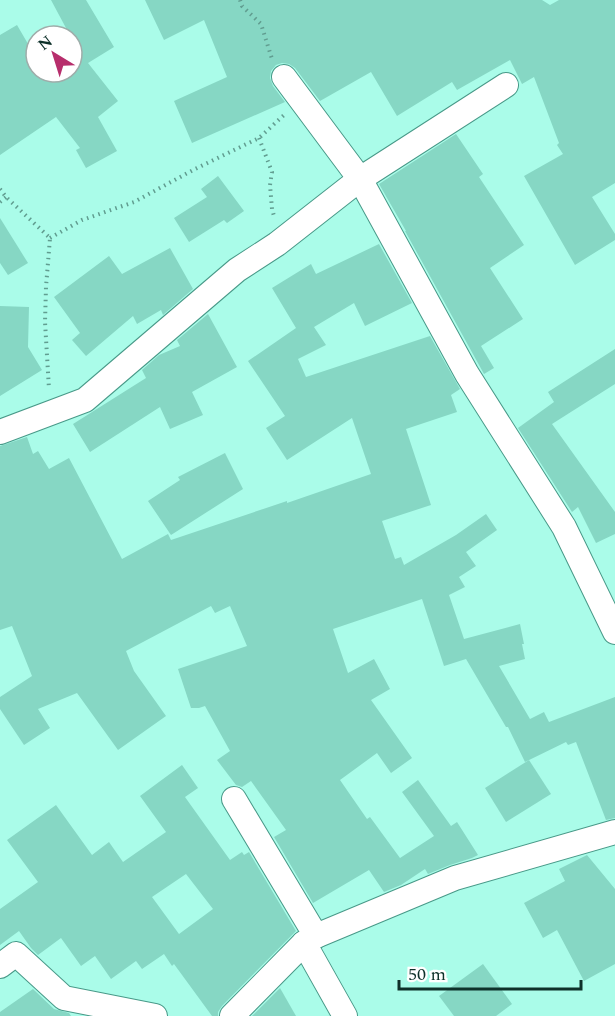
<svg xmlns="http://www.w3.org/2000/svg" width="615" height="1016" viewBox="0 0 615 1016" font-family="Spectral,serif">
<style>
.building{fill:#86d7c4;fill-rule:evenodd}
.lines{fill:none;stroke-linecap:round;stroke-linejoin:round}
.minor-casing{stroke:#489988;stroke-width:26}
.path{stroke:#619d90;stroke-width:4;stroke-dasharray:1.5 4.5;stroke-linecap:butt}
.minor{stroke:#fff;stroke-width:24}
</style>
<rect width="100%" height="100%" fill="#aafce9"/>
<g class="building">
<path d="M51 0H86L114 47 88 63 118 101 98 117 117 151 86 168 76 150 80 148 56 117 0 155V35L17 25 31 49 36 45V72H72V36H52L66 28Z"/>
<path d="M145 0H542L550 5 559 0H615V183L592 197 615 234V240L575 265 524 176 563 154 557 145 559 143 534 77 522 84 510 60 457 90 452 82 397 116 371 72 320 101 295 68 289 64 282 63 276 65 271 71 270 78 273 86 285 102 192 143 174 101 227 77 204 20 164 40Z"/>
<path d="M456 134 483 174 479 177 524 245 490 268 523 319 481 346 494 368 484 374 405 231H406L379 184Z"/>
<path d="M218 176 244 211 227 223 224 220 189 242 174 218 207 197 201 189Z"/>
<path d="M0 218 28 263 8 275 0 263Z"/>
<path d="M379 244 412 303 365 326 354 303 314 327 326 345 298 359 306 377 430 336 460 389 451 395 457 412 406 429 431 505 382 521 395 559 401 557 404 565 456 535 486 514 497 530 466 552 476 566 459 577 465 587 449 595 464 639 520 624 524 644H522L525 659 499 666 530 719 544 712 549 722 615 697V818L606 820 576 742 568 745 566 742 525 762 508 727H506L466 659 444 666 422 599 333 629 348 673 374 659 390 689 371 700 412 758 391 773 377 753 340 780 367 819 370 817 400 858 434 836 402 792 418 780 451 826 457 822 478 855 472 858 450 865 428 874 425 869 401 885 384 892 369 870 313 903 274 837 286 830 251 781 242 787 236 785 217 760 230 751 205 706 199 708H191L178 669 247 646 230 606 215 613 211 606 126 651 134 671 166 716 118 750 77 693 38 709 50 728 24 745 0 709V697L32 676 12 626 0 630V446L27 437 33 454 38 451 49 469 69 458 122 559 168 534 171 540 287 501V503L371 474 352 418 287 460 266 428 285 416 248 361 296 328 272 288 311 264 316 274Z"/>
<path d="M170 248 193 289 163 315 161 310 137 324 133 316 86 356 72 340 80 333 54 297 109 256 122 274Z"/>
<path d="M0 306 29 307 28 347 42 370 0 396Z"/>
<path d="M208 314 237 367 192 392 203 415 170 429 160 407 90 452 73 424 146 378 142 370 159 355 180 346 177 340Z"/>
<path d="M615 349V384L552 424 615 512V534L596 543 578 507 572 512 518 428 554 402 548 392Z"/>
<path d="M225 453 243 489 171 535 148 501 180 480 178 477Z"/>
<path d="M529 760 551 794 506 822 485 788Z"/>
<path d="M182 765 198 788 185 797 230 860 242 852 244 855 249 852 296 931 222 1006 218 1012V1016H212L174 964 172 966 164 954 142 969 136 961 111 979 95 956 81 966 61 938 38 955 31 948 19 931 0 945V909L38 882 7 840 56 805 92 855 109 842 123 862 166 832 140 796ZM186 874 213 909 179 934 152 897Z"/>
<path d="M587 855 615 889V964L584 981 557 930 543 938 524 903 565 881 559 869Z"/>
<path d="M483 964 512 1004 496 1016H454L439 996Z"/>
<path d="M280 988 296 1016H252Z"/>
<path d="M33 989 54 1009 69 1013 71 1016H0V1012Z"/>
</g>
<g class="lines">
<g class="minor-casing">
<g id="minor">
<path d="M284 77 360 179 467 374 564 527 615 632"/>
<path d="M0 432 85 400 237 270 277 244 360 179 506 85"/>
<path d="M234 799 316 936"/>
<path d="M304 943 345 1016"/>
<path d="M0 966 16 954 64 998 155 1016"/>
<path d="M232 1016 304 943 316 936 455 878 615 832"/>
</g>
</g>
<g class="path">
<path d="M240 0 242 6 261 24 272 59"/>
<path d="M259 138 272 172 270 185 272 209 274 216"/>
<path d="M0 189 6 197 50 238 46 287 45 322 49 389"/>
<path d="M0 202 6 197"/>
<path d="M50 238 82 220 134 202 195 169 259 138 284 115"/>
</g>
<use href="#minor" class="minor"/>
</g>
<g transform="translate(54 54) rotate(322)"><circle r="28" fill="#ffffff" stroke="#9fadaa" stroke-width="1.5"/>
<path d="M0-4.5L10 22L0 15L-10 22Z" fill="#b72e6c"/>
<text y="-9" font-size="16" font-weight="bold" text-anchor="middle" fill="#0e312a">N</text>
</g>
<path d="M399 980v9h182v-9" fill="none" stroke="#0e312a" stroke-width="3"/>
<text x="408" y="980" font-size="18" fill="#0e312a" stroke="#ffffff" stroke-width="4.5" paint-order="stroke">50 m</text>
</svg>
